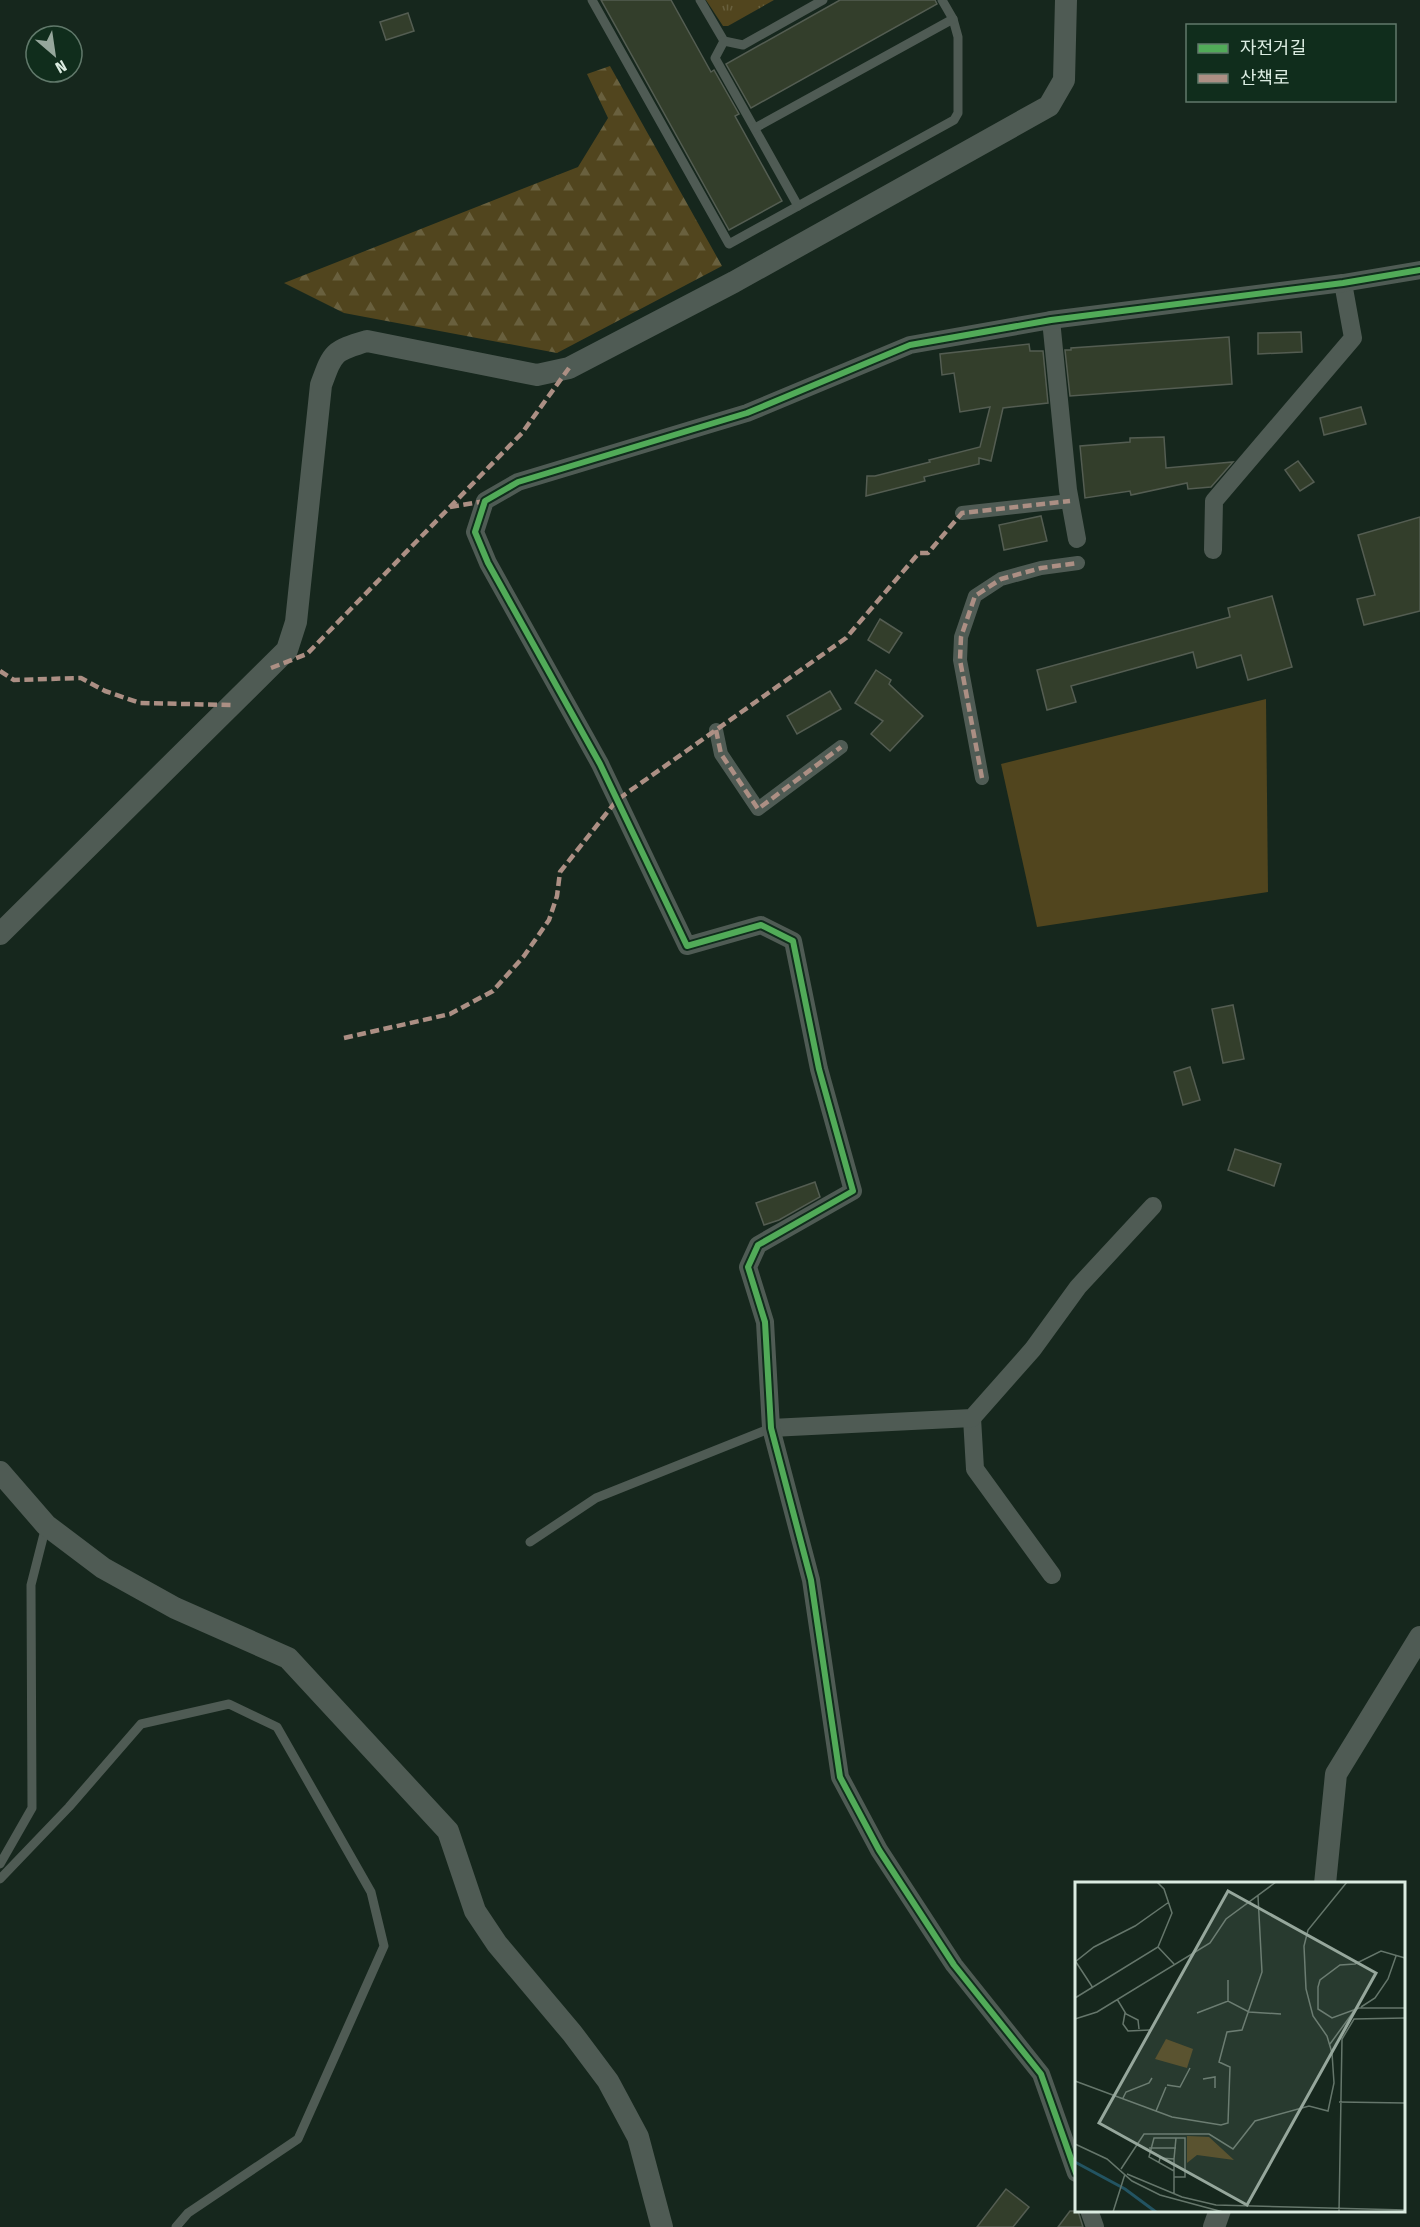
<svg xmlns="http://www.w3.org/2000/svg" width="1420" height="2227" viewBox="0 0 1420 2227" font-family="'Fira Sans Condensed','Noto Sans KR',sans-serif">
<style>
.grass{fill:url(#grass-tufts)}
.forest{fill:url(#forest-firs)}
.garden{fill:#51451e}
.building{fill:#333e2b;stroke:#545d52;stroke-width:1.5}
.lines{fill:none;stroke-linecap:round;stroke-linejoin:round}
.service{stroke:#4f5b54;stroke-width:9}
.pedestrian{stroke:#4f5b54;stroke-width:14}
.minor{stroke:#4f5b54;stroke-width:18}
.tertiary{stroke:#4f5b54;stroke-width:22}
.quiet{stroke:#ac8f84;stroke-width:4.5;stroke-dasharray:9 4.5;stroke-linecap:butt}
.cycleway-casing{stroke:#102d1c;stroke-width:10}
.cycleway{stroke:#51ab58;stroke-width:6}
.inset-river{fill:none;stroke:#235462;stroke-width:3}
.inset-road{fill:none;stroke:#65766b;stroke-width:1.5}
.view{fill:#96a79c;fill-opacity:0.15;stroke:#96a79c;stroke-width:3}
.inset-edge{fill:none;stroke:#dbece1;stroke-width:3}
</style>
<defs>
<pattern id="grass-tufts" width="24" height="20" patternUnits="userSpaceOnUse" patternTransform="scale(1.5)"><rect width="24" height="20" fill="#51451e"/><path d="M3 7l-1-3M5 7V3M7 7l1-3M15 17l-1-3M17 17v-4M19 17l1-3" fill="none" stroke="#69603e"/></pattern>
<pattern id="forest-firs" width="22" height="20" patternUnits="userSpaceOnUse" patternTransform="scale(1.5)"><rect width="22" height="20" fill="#51451e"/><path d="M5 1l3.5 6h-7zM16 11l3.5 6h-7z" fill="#69603e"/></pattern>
</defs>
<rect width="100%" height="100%" fill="#16271d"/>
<path class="grass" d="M706 0H774L728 26H723Z"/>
<path class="forest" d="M610 66 722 266 557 353 344 313 284 283 578 167 608 118 587 74Z"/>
<path class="garden" d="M1266 699 1268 892 1037 927 1001 764Z"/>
<g class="building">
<path d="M601 0H671L711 72 714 70 739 114 735 116 782 201 729 230Z"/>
<path d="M840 0H935L937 4 751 108 726 64Z"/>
<path d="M408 13 414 31 386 40 380 22Z"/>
<path d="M1301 332 1302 352 1258 354V333Z"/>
<path d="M1229 337 1232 384 1070 396 1065 350H1071V348Z"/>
<path d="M1029 344 1030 351H1043L1048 403 1003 408 991 461 979 458V464L924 477 925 481 866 496 867 476H875L930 462 929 460 980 447 990 407 960 412 954 373 942 375 940 354Z"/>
<path d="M1361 407 1366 424 1324 435 1320 418Z"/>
<path d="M1164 437 1166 468 1233 462 1211 487 1188 489 1187 483 1131 495 1130 491 1085 498 1080 446 1130 442V438Z"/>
<path d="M1298 461 1314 482 1300 491 1285 470Z"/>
<path d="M1041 516 1047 541 1004 550 999 525Z"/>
<path d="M1420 517V611L1364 625 1357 599 1375 595 1358 535Z"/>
<path d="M1272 596 1292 667 1248 680 1241 655 1197 668 1193 652 1071 686 1076 702 1047 710 1037 670 1230 617 1228 608Z"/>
<path d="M880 619 902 633 889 653 868 640Z"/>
<path d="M876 670 891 680 889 684 923 716 890 751 871 734 883 721 855 703Z"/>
<path d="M830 691 841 709 797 734 787 716Z"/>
<path d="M1233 1005 1244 1059 1223 1063 1212 1009Z"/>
<path d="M1190 1067 1200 1100 1183 1105 1174 1072Z"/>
<path d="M1235 1149 1281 1164 1274 1186 1228 1170Z"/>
<path d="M815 1182 820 1197 779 1220 764 1225 756 1203Z"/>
<path d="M1006 2189 1029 2207 1013 2227H977Z"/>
<path d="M1070 2211H1078L1083 2227H1058Z"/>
</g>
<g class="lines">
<g class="service">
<path d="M592 0 729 244 954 120 958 113V37L953 19 942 0"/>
<path d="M700 0 724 41 743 45 823 0"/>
<path d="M724 41 715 58 798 206"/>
<path d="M755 128 953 19"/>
<path d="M530 1542 596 1498 771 1428"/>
<path d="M0 1864 32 1808 31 1585 46 1526"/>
<path d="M0 1879 69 1807 141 1724 229 1704 277 1727 371 1892 384 1946 298 2139 188 2213 176 2227"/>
</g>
<g class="pedestrian">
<path d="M962 513 1070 501"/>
<path d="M716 730 721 754 758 809 841 747"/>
<path d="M982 778 960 660 961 637 975 596 1001 579 1041 568 1078 563"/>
</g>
<g class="minor">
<path d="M1051 320 1068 490 1077 539"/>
<path d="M1213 550 1214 501 1353 338 1343 283"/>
<path d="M972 1418 975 1469 1052 1575"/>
<path d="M771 1428 972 1418 1033 1349 1078 1287 1153 1206"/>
<path d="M1076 2173 1041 2074 954 1965 879 1850 840 1777 811 1580 771 1428 765 1322 748 1267 758 1245 853 1191 819 1069 793 941 761 925 687 946 600 764 488 563 475 532 485 501 518 482 747 413 910 345 1051 320 1343 283 1420 270"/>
<path d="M1089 2210 1095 2227"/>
</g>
<g class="tertiary">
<path d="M0 934 287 650 296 622 321 385C333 352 333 351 367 341L537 375 569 368 734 282 1049 106 1064 80 1066 0"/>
<path d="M0 1472 46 1525 103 1568 175 1608 288 1658 448 1831 475 1911 497 1944 572 2033 608 2081 638 2137 662 2227"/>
<path d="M1325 1884 1336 1774 1420 1637"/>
<path d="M1214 2227 1220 2210"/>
</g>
<g class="quiet">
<path d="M450 507 485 501"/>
<path d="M271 668 307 654 522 433 569 368"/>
<path d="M0 671 14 680 81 678 105 691 140 703 231 705"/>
<path d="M716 730 721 754 758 809 841 747"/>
<path d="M982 778 960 660 961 637 975 596 1001 579 1041 568 1078 563"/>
<path d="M344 1038 450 1014 493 991 524 956 549 920 557 896 560 872 617 800 846 638 919 553H928L962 513 1070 501"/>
</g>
<g class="cycleway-casing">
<path id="cycleway" d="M1076 2173 1041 2074 954 1965 879 1850 840 1777 811 1580 771 1428 765 1322 748 1267 758 1245 853 1191 819 1069 793 941 761 925 687 946 600 764 488 563 475 532 485 501 518 482 747 413 910 345 1051 320 1343 283 1420 270"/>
</g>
<use href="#cycleway" class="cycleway"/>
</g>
<g transform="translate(1075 1882)">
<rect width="330" height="330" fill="#16271d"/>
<path d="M112 254 134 255 159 278 122 273 112 281Z" fill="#51451e"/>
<path d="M91 157 118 167 112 186 80 177Z" fill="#51451e"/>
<path class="inset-river" d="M0 280 50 307 81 330"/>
<path class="inset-road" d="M83 65 99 82M330 76 306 69 280 82 265 83 245 98 243 105V127L257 136 284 126H330M0 80 19 65 60 44 94 20M1 80 18 106M0 116 83 65 97 31 89 7 82 0M42 117 51 132 63 138 64 147M153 119V98M286 125 300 116 313 97 321 74M50 131 48 142 53 149 75 148M122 131 153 119 174 130 206 132M0 137 22 130 135 61 151 37 201 0M255 162 279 129M128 197 140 195V206M0 199 97 235 146 243 153 241 155 185 144 180 152 150 167 148 187 90 183 14M92 203 105 205 115 186M48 216 51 210 74 201 77 196M264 220 330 221M81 229 91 205M0 262 32 277 57 299 85 313 148 330M74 266H101M99 277 101 256M84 280 85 276 99 277V311M46 287 69 252H134L158 267 180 239 234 224 253 229 259 201 257 171 252 154 238 134 231 107 229 64 233 48 272 0M99 289 74 275 79 256H110V295H99M52 292 107 315 141 323 330 328M38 330 50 292M264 330 267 157 279 137 330 136"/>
<path class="view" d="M153 9 301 91 172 323 24 241Z"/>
<rect width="330" height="330" class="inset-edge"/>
</g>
<rect x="1186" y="24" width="210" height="78" fill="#102d1c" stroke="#61796b" stroke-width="1.5"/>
<rect x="1198" y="44" width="30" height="9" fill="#51ab58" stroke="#61796b" stroke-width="1.5"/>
<text x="1240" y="54" font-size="18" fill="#dbece1">자전거길</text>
<rect x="1198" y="74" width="30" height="9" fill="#ac8f84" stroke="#61796b" stroke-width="1.5"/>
<text x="1240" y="84" font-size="18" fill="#dbece1">산책로</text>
<g transform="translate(54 54) rotate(151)"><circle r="28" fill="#102d1c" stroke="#61796b" stroke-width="1.5"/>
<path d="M0-4.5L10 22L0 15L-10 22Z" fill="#96a79c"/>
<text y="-9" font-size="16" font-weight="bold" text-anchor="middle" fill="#dbece1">N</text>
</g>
</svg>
